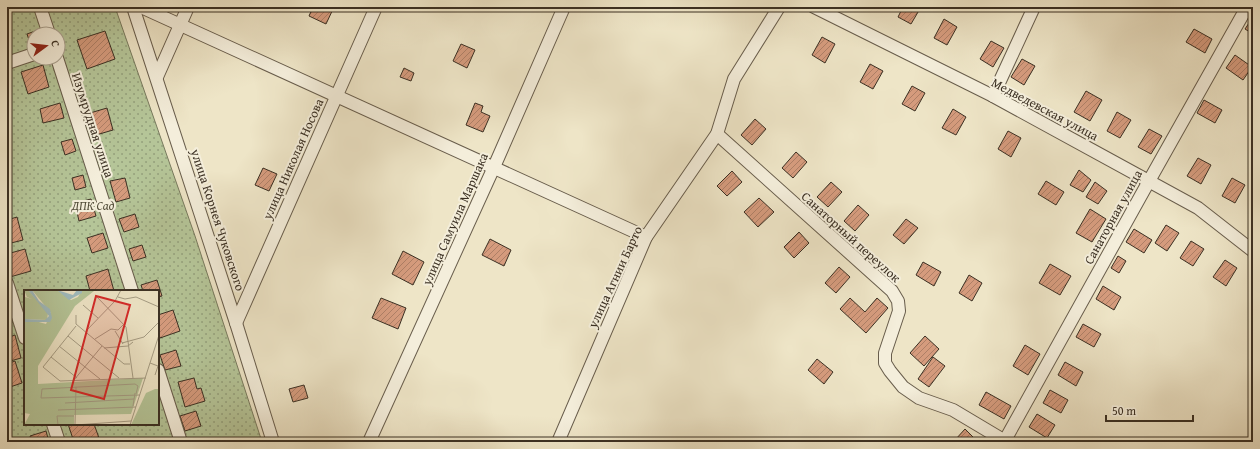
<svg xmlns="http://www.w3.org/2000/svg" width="1260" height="449" viewBox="0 0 1260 449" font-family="'Gentium Book Plus',serif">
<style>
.green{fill:url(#green-dots);stroke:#787a5e;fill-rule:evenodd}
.building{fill:url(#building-hatch);stroke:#3b3023}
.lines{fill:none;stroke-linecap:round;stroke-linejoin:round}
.minor-casing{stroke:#685d4c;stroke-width:14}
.minor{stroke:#f4eedb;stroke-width:12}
.labels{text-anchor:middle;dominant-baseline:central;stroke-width:4;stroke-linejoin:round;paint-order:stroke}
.street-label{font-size:13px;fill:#3b3023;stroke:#f4eedb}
.park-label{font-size:13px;font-style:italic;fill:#534e3a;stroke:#f4eedb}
.inset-road{fill:none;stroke:#a69d85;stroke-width:1}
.view{fill:#d62828;fill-opacity:0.15;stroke:#d62828;stroke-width:2}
.inset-edge{fill:none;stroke:#3b3023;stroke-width:2}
</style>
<defs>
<pattern id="green-dots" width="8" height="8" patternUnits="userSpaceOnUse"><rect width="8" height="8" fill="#b5c598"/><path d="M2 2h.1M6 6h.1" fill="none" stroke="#94a07c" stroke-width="1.8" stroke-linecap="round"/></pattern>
<pattern id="building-hatch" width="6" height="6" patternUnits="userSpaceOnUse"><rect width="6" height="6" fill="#d59b7d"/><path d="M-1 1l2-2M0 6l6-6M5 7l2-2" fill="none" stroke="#ae7f66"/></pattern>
</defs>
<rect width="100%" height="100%" fill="#eee5c7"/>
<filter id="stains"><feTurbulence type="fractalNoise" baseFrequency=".005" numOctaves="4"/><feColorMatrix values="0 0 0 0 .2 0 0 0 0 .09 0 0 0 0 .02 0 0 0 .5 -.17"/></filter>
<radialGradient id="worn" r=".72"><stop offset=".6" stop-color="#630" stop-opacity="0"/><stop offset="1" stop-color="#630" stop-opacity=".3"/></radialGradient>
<path class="green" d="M7 7H115L195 236 262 442H7ZM34 34H58V58H34ZM25 291H158V424H25Z"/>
<g class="building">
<path d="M313 7H334L326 24 309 16Z"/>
<path d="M903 7H921L911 24 898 17Z"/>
<path d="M1253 17V34L1245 29Z"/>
<path d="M944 19 957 27 947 45 934 38Z"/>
<path d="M1194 29 1212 39 1205 53 1186 42Z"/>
<path d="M38 30 39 34H34V45L31 46 27 34Z"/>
<path d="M105 31 115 59 87 69 77 40Z"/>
<path d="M822 37 835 44 825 63 812 55Z"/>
<path d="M991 41 1004 48 993 67 980 59Z"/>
<path d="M461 44 475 50 467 68 453 61Z"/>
<path d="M1235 55 1252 67 1243 80 1226 68Z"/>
<path d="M1022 59 1035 66 1024 85 1011 77Z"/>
<path d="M870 64 883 71 873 89 860 82Z"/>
<path d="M43 65 49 87 28 94 21 72Z"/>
<path d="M404 68 414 73 411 81 400 77Z"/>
<path d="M912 86 925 93 915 111 902 104Z"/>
<path d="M1086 91 1102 100 1090 121 1074 112Z"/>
<path d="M1204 100 1222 110 1215 123 1197 113Z"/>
<path d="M60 103 64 118 43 123 40 109Z"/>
<path d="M475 103 483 106 481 112 490 116 483 132 466 125Z"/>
<path d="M107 108 113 130 96 135 90 113Z"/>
<path d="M953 109 966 117 956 135 942 128Z"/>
<path d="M1117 112 1131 120 1120 138 1107 131Z"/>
<path d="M755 119 766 129 752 145 741 135Z"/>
<path d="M1149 129 1162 136 1151 154 1138 147Z"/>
<path d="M1008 131 1021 138 1011 157 998 149Z"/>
<path d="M72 139 76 151 65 155 61 142Z"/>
<path d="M796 152 807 162 793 178 782 168Z"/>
<path d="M1198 158 1211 165 1201 184 1187 176Z"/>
<path d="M263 168 277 174 269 191 255 185Z"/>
<path d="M1079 170 1091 180 1083 192 1070 185Z"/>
<path d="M732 171 742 182 727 196 717 186Z"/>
<path d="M83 175 86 187 75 190 72 178Z"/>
<path d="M125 178 130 198 116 202 110 181Z"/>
<path d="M1232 178 1245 185 1235 203 1222 196Z"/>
<path d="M1046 181 1064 192 1056 205 1038 194Z"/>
<path d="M831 182 842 192 828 207 817 197Z"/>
<path d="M1095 182 1107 191 1098 204 1086 197Z"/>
<path d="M759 198 774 212 758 227 744 212Z"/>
<path d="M91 199 96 216 79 221 75 203Z"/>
<path d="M858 205 869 215 855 231 844 221Z"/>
<path d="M1090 209 1106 219 1092 242 1076 233Z"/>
<path d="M135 214 139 227 124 232 119 219Z"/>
<path d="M17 217 23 240 7 244V220Z"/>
<path d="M906 219 918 228 904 244 893 235Z"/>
<path d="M1166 225 1179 233 1167 251 1155 243Z"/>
<path d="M1134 229 1152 240 1144 253 1126 242Z"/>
<path d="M799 232 809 243 794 258 784 247Z"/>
<path d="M103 233 108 248 92 253 87 238Z"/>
<path d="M490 239 511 250 504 266 482 255Z"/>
<path d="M1191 241 1204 249 1193 266 1180 258Z"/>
<path d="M142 245 146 257 133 261 129 249Z"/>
<path d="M25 249 31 271 10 277 7 268V254Z"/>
<path d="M403 251 424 262 413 285 392 274Z"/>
<path d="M1118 256 1126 261 1119 273 1111 268Z"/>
<path d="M1225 260 1237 268 1226 286 1213 277Z"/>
<path d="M923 262 941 272 934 286 916 275Z"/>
<path d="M1050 264 1071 276 1060 295 1039 283Z"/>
<path d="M839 267 850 277 836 293 825 283Z"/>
<path d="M108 269 114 291H90L86 276Z"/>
<path d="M969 275 982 283 972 301 959 293Z"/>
<path d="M157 280 162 296 158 297V291H143L141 285Z"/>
<path d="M1103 286 1121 297 1114 310 1096 299Z"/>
<path d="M381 298 406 308 398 329 372 318Z"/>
<path d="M850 298 865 312 877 298 888 308 866 333 840 309Z"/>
<path d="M7 309H9L12 323 7 325Z"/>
<path d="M173 310 180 331 160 338 158 331V315Z"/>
<path d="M1083 324 1101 334 1094 347 1076 337Z"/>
<path d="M15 335 21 358 7 362V338Z"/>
<path d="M925 336 939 349 924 366 910 353Z"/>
<path d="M1025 345 1040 354 1028 375 1013 366Z"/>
<path d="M176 350 181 366 165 370 160 355Z"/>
<path d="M933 357 945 366 929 387 918 379Z"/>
<path d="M817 359 833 372 824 384 808 370Z"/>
<path d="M15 361 22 383 7 388V364Z"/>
<path d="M1065 362 1083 372 1076 386 1058 375Z"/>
<path d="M194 378 197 389 201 388 205 401 185 407 178 382Z"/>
<path d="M304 385 308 398 293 402 289 389Z"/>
<path d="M1050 390 1068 400 1061 413 1043 403Z"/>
<path d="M986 392 1011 406 1004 419 979 405Z"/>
<path d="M196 411 201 426 185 431 180 416Z"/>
<path d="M1037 414 1055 425 1047 438 1029 427Z"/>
<path d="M68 424H94L99 438 85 442H74Z"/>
<path d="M965 429 978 442H956L955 440Z"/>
<path d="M46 431 49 442H32L30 436Z"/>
</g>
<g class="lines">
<g class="minor-casing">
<g id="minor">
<path d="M40 7 49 34"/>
<path d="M133 7 236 323 273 442"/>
<path d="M141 7 646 237"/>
<path d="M814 7 993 96 1198 208 1253 251"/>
<path d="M57 58 132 291"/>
<path d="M7 63 34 54"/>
<path d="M157 77 188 7"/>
<path d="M993 96 1034 7"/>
<path d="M717 134 892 291 898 301 899 311 885 353V363L890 371 903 387 919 398 953 410 1005 441"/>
<path d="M7 283 25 338"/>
<path d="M236 323 376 7"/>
<path d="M158 370 181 442"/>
<path d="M53 424 59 442"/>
<path d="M369 442 494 167 564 7"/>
<path d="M558 442 646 237 717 134 734 79 779 7"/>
<path d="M1004 442 1149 181 1247 7"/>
</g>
</g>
<use href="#minor" class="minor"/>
</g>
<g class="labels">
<g class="street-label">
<text transform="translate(1045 109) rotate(28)">Медведевская улица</text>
<text transform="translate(93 125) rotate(72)">Изумрудная улица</text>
<text transform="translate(293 159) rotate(-66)">улица Николая Носова</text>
<text transform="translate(1113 217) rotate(-61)">Санаторная улица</text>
<text transform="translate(455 219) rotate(-66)">улица Самуила Маршака</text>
<text transform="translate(218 220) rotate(72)">улица Корнея Чуковского</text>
<text transform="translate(851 237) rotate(42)">Санаторный переулок</text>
<text transform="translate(615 277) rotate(-65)">улица Агнии Барто</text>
</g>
<g class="park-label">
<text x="93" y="205">ДПК Сад</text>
</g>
</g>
<g transform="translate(24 290)">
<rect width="135" height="135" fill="#eee5c7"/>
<path d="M0 0H4L24 23 23 30 0 29V3L1 7 8 9 3 7ZM8 0H33L47 10 54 7 58 0H78L70 1 51 16 14 76V94L119 88 107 124 50 125V135H0L6 124 0 123V32L11 31 22 34 27 23Z" fill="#b5c598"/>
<path d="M14 94H16L17 111 33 114 26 127 29 132 27 135H16ZM131 99H135V135H107L122 103Z" fill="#b5c598"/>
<path d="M4 0H8L15 11 26 19 28 28 26 32H0V29L21 30 25 26ZM33 0 49 5 53 0H58V3L45 10Z" fill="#9fbcc0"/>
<path class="inset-road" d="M72 6 102 37 109 88M94 7 101 9 112 7 135 17M59 15 74 28M52 25V34L100 74H106M52 36 19 77 36 91 122 88M62 41 91 11 97 0M91 41 99 54M44 46 95 88M71 49 87 39 94 40 100 34M98 53 120 47 135 32M35 56 76 89M80 58 104 56 109 52M27 67 53 88M126 73 134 76 131 85M50 90 78 56M112 104 114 96 111 94 18 99 17 108 116 105M41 113 110 109M109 116 111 103M34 120 112 117M51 134 52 97M34 135 33 126H50M51 135 107 131M106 135 135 45"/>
<path class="view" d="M72 6 106 15 80 109 47 100Z"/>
<rect width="135" height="135" class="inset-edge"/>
</g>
<rect width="1260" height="449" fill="none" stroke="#eee5c7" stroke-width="24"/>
<rect x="8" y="8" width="1244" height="433" fill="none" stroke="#3b3023" stroke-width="2"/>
<rect x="12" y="12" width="1236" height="425" fill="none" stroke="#3b3023"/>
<g transform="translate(46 46) rotate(75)"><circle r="19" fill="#f4eedb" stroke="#aaa291"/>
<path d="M0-3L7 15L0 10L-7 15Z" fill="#8f2418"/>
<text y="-6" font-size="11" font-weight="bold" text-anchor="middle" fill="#3b3023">С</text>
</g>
<path d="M1106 415v6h87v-6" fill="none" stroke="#3b3023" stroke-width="2"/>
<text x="1112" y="415" font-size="12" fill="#3b3023" stroke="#f4eedb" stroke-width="3" paint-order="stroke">50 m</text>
<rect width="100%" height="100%" filter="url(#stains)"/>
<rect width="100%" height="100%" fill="url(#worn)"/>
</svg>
